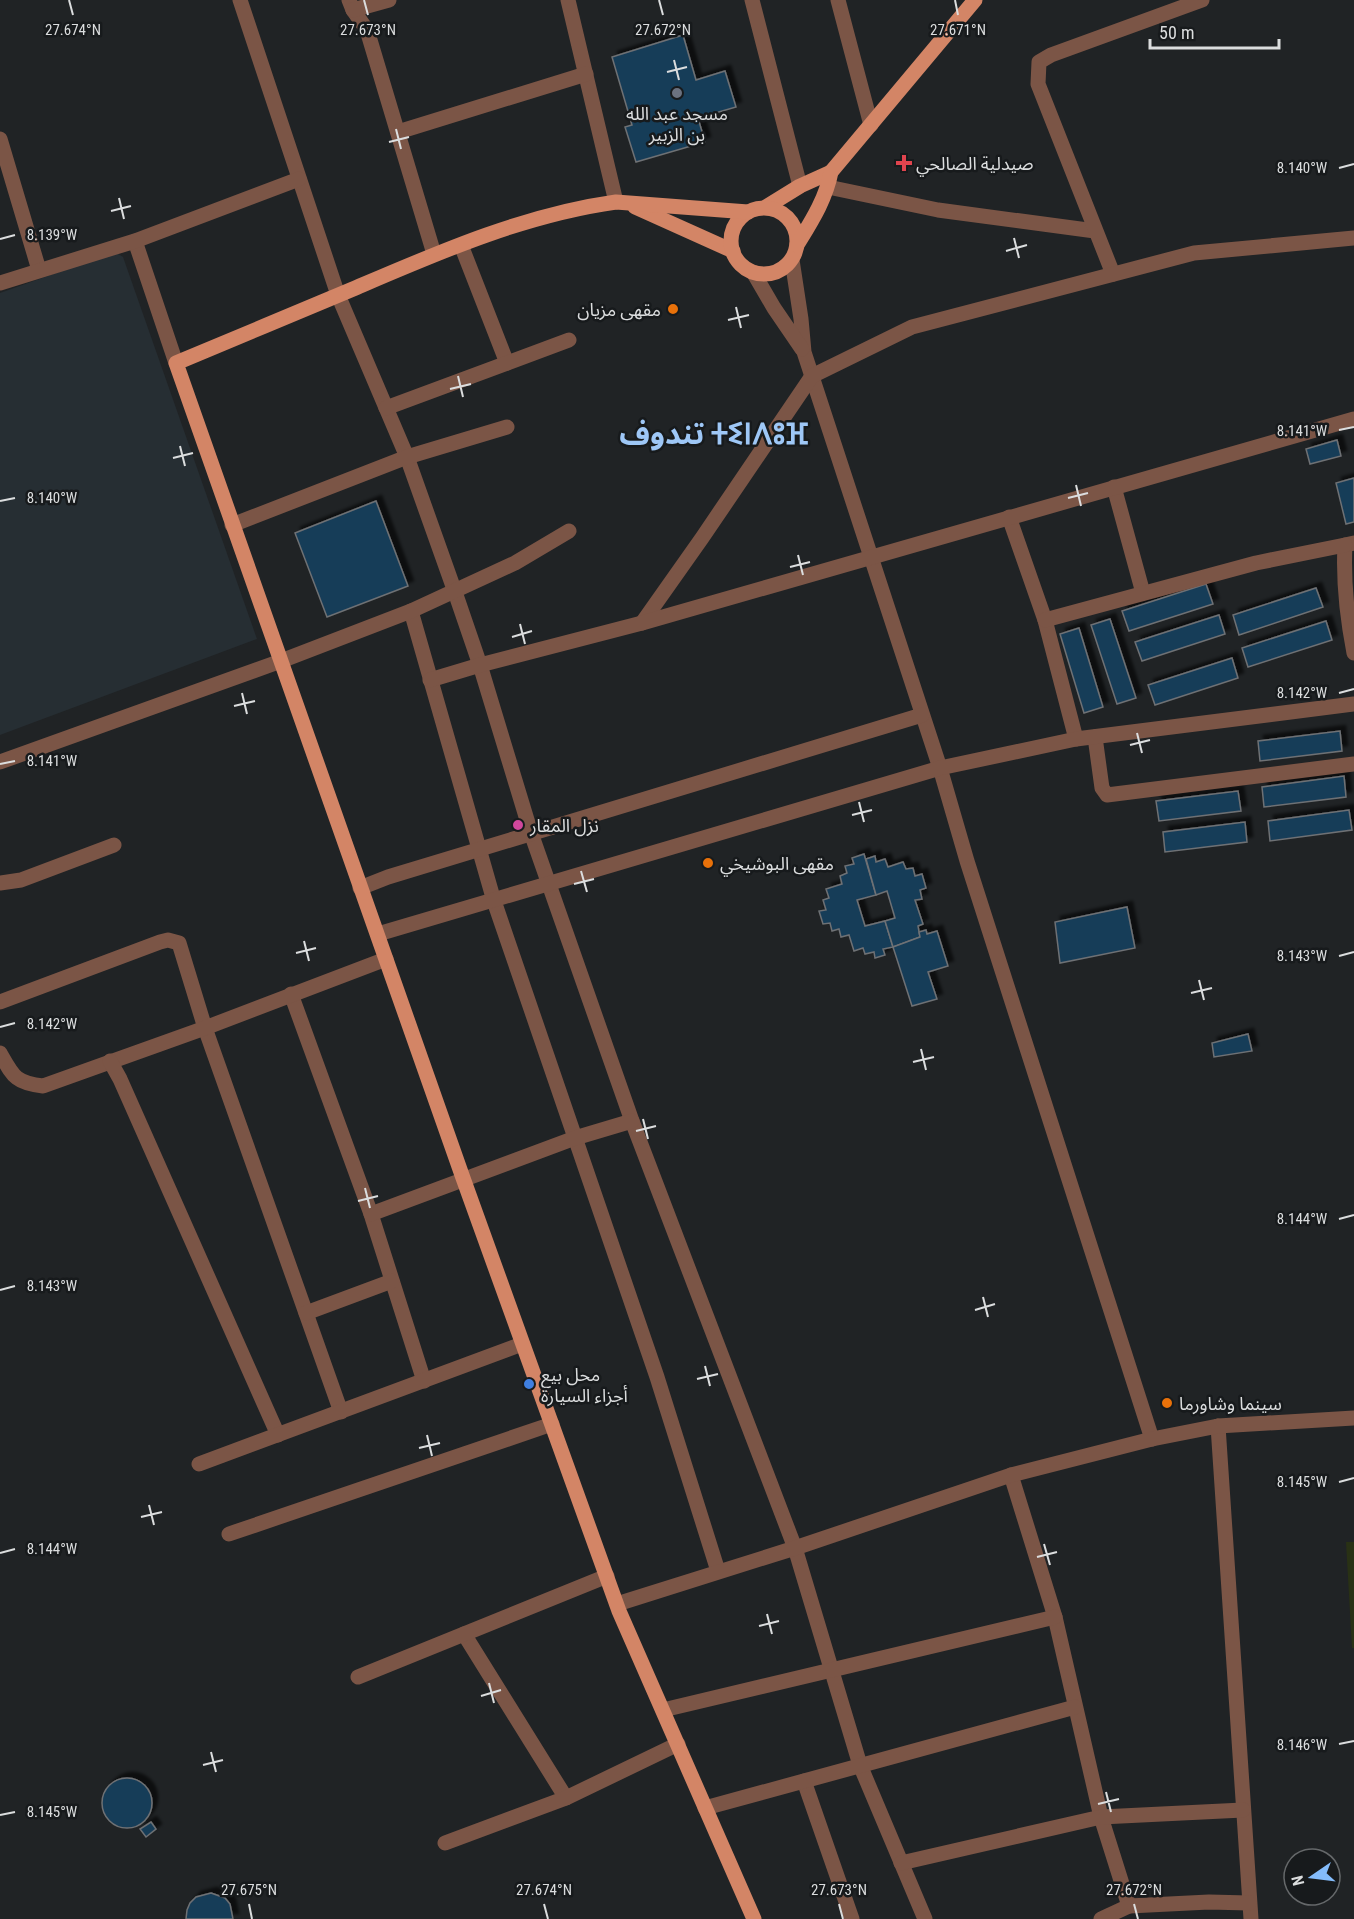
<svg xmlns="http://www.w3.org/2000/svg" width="1354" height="1919" viewBox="0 0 1354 1919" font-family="'Roboto Condensed','Noto Sans Arabic','Noto Sans Tifinagh',sans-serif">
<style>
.built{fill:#262e33}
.green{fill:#293115}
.building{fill:#183d59;stroke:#6e7174;stroke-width:1.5;filter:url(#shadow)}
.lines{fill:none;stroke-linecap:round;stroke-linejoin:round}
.minor{stroke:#7b5546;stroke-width:15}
.major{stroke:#d38566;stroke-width:15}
.ticks{fill:none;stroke:#dbddde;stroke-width:2}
.worship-dot{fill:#6b7280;stroke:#171a1c;stroke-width:2}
.health-dot{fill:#e0444e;stroke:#171a1c;stroke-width:2}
.food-dot{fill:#e8710a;stroke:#171a1c;stroke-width:2}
.hotel-dot{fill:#d1479c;stroke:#171a1c;stroke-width:2}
.shop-dot{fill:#3f7fe0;stroke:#171a1c;stroke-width:2}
.labels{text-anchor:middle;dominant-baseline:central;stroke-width:5;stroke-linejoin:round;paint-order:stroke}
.poi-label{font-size:18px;fill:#dbddde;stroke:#171a1c;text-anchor:start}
.town-label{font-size:30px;font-weight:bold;fill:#9ec7f6;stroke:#171a1c}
.ticks-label{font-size:15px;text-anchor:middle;fill:#dbddde;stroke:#171a1c;stroke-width:5;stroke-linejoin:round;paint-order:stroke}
</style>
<defs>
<filter id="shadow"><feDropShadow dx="5.5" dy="-5.5" stdDeviation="1.5" flood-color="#0009"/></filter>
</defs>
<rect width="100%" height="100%" fill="#202325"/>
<path class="built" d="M115 252 123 257 257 639 0 735V293Z"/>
<path class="green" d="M1346 1542H1354V1648H1352Z"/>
<g class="building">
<path d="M683 35 696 80 725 71 736 107 698 118 705 142 636 162 625 127 632 125 612 57Z"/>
<path d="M1337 440 1341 456 1310 464 1306 449Z"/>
<path d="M1354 478V522L1346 524 1336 483Z"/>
<path d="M376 501 408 586 327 617 295 533Z"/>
<path d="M1206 584 1213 604 1129 631 1122 611Z"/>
<path d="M1316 588 1323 607 1239 635 1233 615Z"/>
<path d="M1219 615 1225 634 1142 661 1135 642Z"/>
<path d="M1110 619 1136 698 1117 704 1091 625Z"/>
<path d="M1326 621 1332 640 1248 667 1242 648Z"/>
<path d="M1079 628 1103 707 1084 713 1060 634Z"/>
<path d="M1232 658 1238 678 1155 705 1148 685Z"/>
<path d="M1340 731 1342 751 1260 761 1258 741Z"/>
<path d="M1344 776 1346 797 1264 807 1262 787Z"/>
<path d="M1238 791 1241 811 1159 821 1156 801Z"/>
<path d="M1349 810 1352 830 1270 841 1268 821Z"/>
<path d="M1245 822 1247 842 1165 852 1163 832Z"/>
<path d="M864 854 876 895 857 900 865 926 885 921 893 947 883 949 885 955 875 958 874 952 865 954 863 948 854 951 849 935 841 937 839 929 832 931 830 923 823 924 819 911 826 910 823 900 829 898 826 889 842 884 840 876 847 873 845 866 854 864 852 858Z"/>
<path d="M875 856 876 862 885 859 888 867 903 862 906 869 913 868 915 876 922 874 926 888 920 890 922 899 915 900 923 924 918 926 920 937 893 947 885 921 895 918 887 891 876 895 866 859Z"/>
<path d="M1127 907 1135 948 1060 963 1055 922Z"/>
<path d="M926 930 927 934 937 931 948 966 928 972 937 999 912 1006 893 947 920 937 919 932Z"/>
<path d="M1248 1034 1252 1051 1214 1057 1212 1043Z"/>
<circle cx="127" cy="1803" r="25"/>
<path d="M151 1822 156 1829 146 1837 140 1829Z"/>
<path d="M211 1893 225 1898 230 1904 233 1919H186L187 1910 190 1903 196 1897Z"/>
</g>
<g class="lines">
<g class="minor">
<path d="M240 0 338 295 407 457 455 592 480 665 531 833 632 1121 795 1548 860 1765 925 1919"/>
<path d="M349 0 353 10 367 30 434 254"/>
<path d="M568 0 616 202"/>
<path d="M752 0 800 186"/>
<path d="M838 0 871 125"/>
<path d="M353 10 389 0"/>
<path d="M398 132 586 74"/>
<path d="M0 139 39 270"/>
<path d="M828 187 938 210 1095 231"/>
<path d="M135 241 176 363"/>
<path d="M461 245 507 363"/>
<path d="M792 260 801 319 804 352 940 768 967 861 1152 1439"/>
<path d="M753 272 774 308 802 349"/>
<path d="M1113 274 1038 84 1039 62 1051 55 1202 0"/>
<path d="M0 283 135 241 299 179"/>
<path d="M386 408 569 340"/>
<path d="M1114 487 1143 593"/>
<path d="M1009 517 1045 620 1076 739"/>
<path d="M232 525 407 457 507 427"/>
<path d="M1354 543 1345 545C1343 582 1347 617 1354 653"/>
<path d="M411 611 494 901 657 1377 718 1571"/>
<path d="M1045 620 1256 563 1345 545"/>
<path d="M642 623 702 538 812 376 912 327 1194 253 1354 238"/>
<path d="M430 680 480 665 642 623 1354 419"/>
<path d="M1095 737 1102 788 1107 795 1354 764"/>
<path d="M0 762 281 661 411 611 515 563 569 531"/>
<path d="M0 883 21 880 114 845"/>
<path d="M360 888 388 877 922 715"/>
<path d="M378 934 940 768 1076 739 1354 704"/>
<path d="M291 994 371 1214 424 1381"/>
<path d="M0 1002 160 942 168 940 179 943 205 1028 341 1412"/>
<path d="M0 1053C13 1076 15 1083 43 1086L205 1028 386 959"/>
<path d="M110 1061 120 1079 278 1435"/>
<path d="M371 1214 575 1138 632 1121"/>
<path d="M306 1313 392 1281"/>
<path d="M1218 1426 1251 1919"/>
<path d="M199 1464 522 1344"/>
<path d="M1011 1475 1055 1617 1101 1817 1129 1906"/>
<path d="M229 1534 552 1424"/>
<path d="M617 1604 795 1548 1011 1475 1152 1439 1218 1426 1354 1418"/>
<path d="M464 1634 566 1798"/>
<path d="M358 1677 607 1576"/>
<path d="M663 1710 1055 1617"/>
<path d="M804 1781 852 1919"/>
<path d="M705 1808 1075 1707"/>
<path d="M445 1843 566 1798 678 1744"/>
<path d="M901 1863 1101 1817 1243 1810"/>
<path d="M1101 1919 1129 1906 1209 1902 1249 1903"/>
</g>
<g class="major">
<path d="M635 207 733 251"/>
<path d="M766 207 800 186 831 172"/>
<circle cx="764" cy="241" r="33"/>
<path d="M748 212 616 202C523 215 437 253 353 289 294 314 235 338 176 363L463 1178 619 1611 754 1919"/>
<path d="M797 245C811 222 826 199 831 172L975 0"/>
</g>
</g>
<path class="ticks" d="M69 0 73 15M364 0 368 15M659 0 663 15M955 0 958 15M674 60 679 80M667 72 687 67M396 129 401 149M389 142 409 137M1339 168 1354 164M119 198 124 219M111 211 131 206M1014 238 1019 258M0 239 15 235M1006 251 1027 245M736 307 741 328M728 320 749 315M458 376 463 397M450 389 471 384M1339 430 1354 427M180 446 185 466M173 458 193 453M1076 485 1081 506M1068 498 1088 493M0 501 15 498M798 555 803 575M790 567 810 562M520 624 525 644M512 637 532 631M242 693 247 714M1339 693 1354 689M234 706 255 701M1137 733 1142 753M1130 745 1150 740M0 764 15 761M859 802 864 822M852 815 872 810M581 871 587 892M574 884 594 879M304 941 309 961M296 953 316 948M1339 956 1354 952M1199 980 1204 1000M1191 993 1212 988M0 1027 15 1023M921 1049 926 1070M913 1062 934 1057M643 1119 648 1139M636 1131 656 1126M365 1188 370 1208M358 1201 378 1196M1339 1219 1354 1215M0 1290 15 1286M983 1297 988 1317M975 1310 995 1304M705 1366 710 1386M697 1379 718 1374M427 1435 432 1456M419 1448 440 1443M1339 1482 1354 1478M149 1505 154 1525M141 1517 162 1512M1044 1544 1050 1565M0 1553 15 1549M1037 1557 1057 1552M767 1614 772 1634M759 1626 779 1621M489 1683 494 1703M481 1696 501 1690M1339 1744 1354 1741M211 1752 216 1772M203 1765 223 1760M1106 1792 1111 1812M1098 1804 1119 1799M0 1815 15 1812M249 1904 252 1919M544 1904 548 1919M839 1904 843 1919M1134 1904 1138 1919"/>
<circle class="worship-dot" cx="677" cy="93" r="6"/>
<path class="health-dot" d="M901 154h6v6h6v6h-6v6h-6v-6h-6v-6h6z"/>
<g class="food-dot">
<circle cx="673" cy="309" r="6"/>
<circle cx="708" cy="863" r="6"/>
<circle cx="1167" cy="1403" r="6"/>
</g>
<circle class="hotel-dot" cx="518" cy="825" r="6"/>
<circle class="shop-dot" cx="529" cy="1384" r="6"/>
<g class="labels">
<g class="poi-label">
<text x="677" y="113" text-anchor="middle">مسجد عبد الله<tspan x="677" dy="21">بن الزبير</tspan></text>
<text x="916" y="163">صيدلية الصالحي</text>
<text x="661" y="309" text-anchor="end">مقهى مزيان</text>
<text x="530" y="825">نزل المقار</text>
<text x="720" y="863">مقهى البوشيخي</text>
<text x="541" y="1374">محل بيع<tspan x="541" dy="21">أجزاء السيارة</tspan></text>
<text x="1179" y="1403">سينما وشاورما</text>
</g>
<g class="town-label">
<text x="714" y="433">تندوف ⵜⵉⵏⴷⵓⴼ</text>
</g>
</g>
<g class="ticks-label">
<text x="73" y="35">27.674°N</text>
<text x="368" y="35">27.673°N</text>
<text x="663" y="35">27.672°N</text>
<text x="958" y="35">27.671°N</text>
<text x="1302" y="173">8.140°W</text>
<text x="52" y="240">8.139°W</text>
<text x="1302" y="436">8.141°W</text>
<text x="52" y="503">8.140°W</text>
<text x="1302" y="698">8.142°W</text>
<text x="52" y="766">8.141°W</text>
<text x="1302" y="961">8.143°W</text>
<text x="52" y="1029">8.142°W</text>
<text x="1302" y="1224">8.144°W</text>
<text x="52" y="1291">8.143°W</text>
<text x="1302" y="1487">8.145°W</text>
<text x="52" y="1554">8.144°W</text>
<text x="1302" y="1750">8.146°W</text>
<text x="52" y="1817">8.145°W</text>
<text x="249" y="1895">27.675°N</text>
<text x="544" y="1895">27.674°N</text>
<text x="839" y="1895">27.673°N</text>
<text x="1134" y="1895">27.672°N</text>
</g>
<g transform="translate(1312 1877) rotate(256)"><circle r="28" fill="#171a1c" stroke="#65686a" stroke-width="1.5"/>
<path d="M0-4.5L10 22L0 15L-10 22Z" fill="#84bcfb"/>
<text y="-9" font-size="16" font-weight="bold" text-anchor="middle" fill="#dbddde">N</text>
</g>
<path d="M1150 39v9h129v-9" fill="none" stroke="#dbddde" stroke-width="3"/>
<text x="1159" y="39" font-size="18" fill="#dbddde" stroke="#171a1c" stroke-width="4.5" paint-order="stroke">50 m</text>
</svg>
